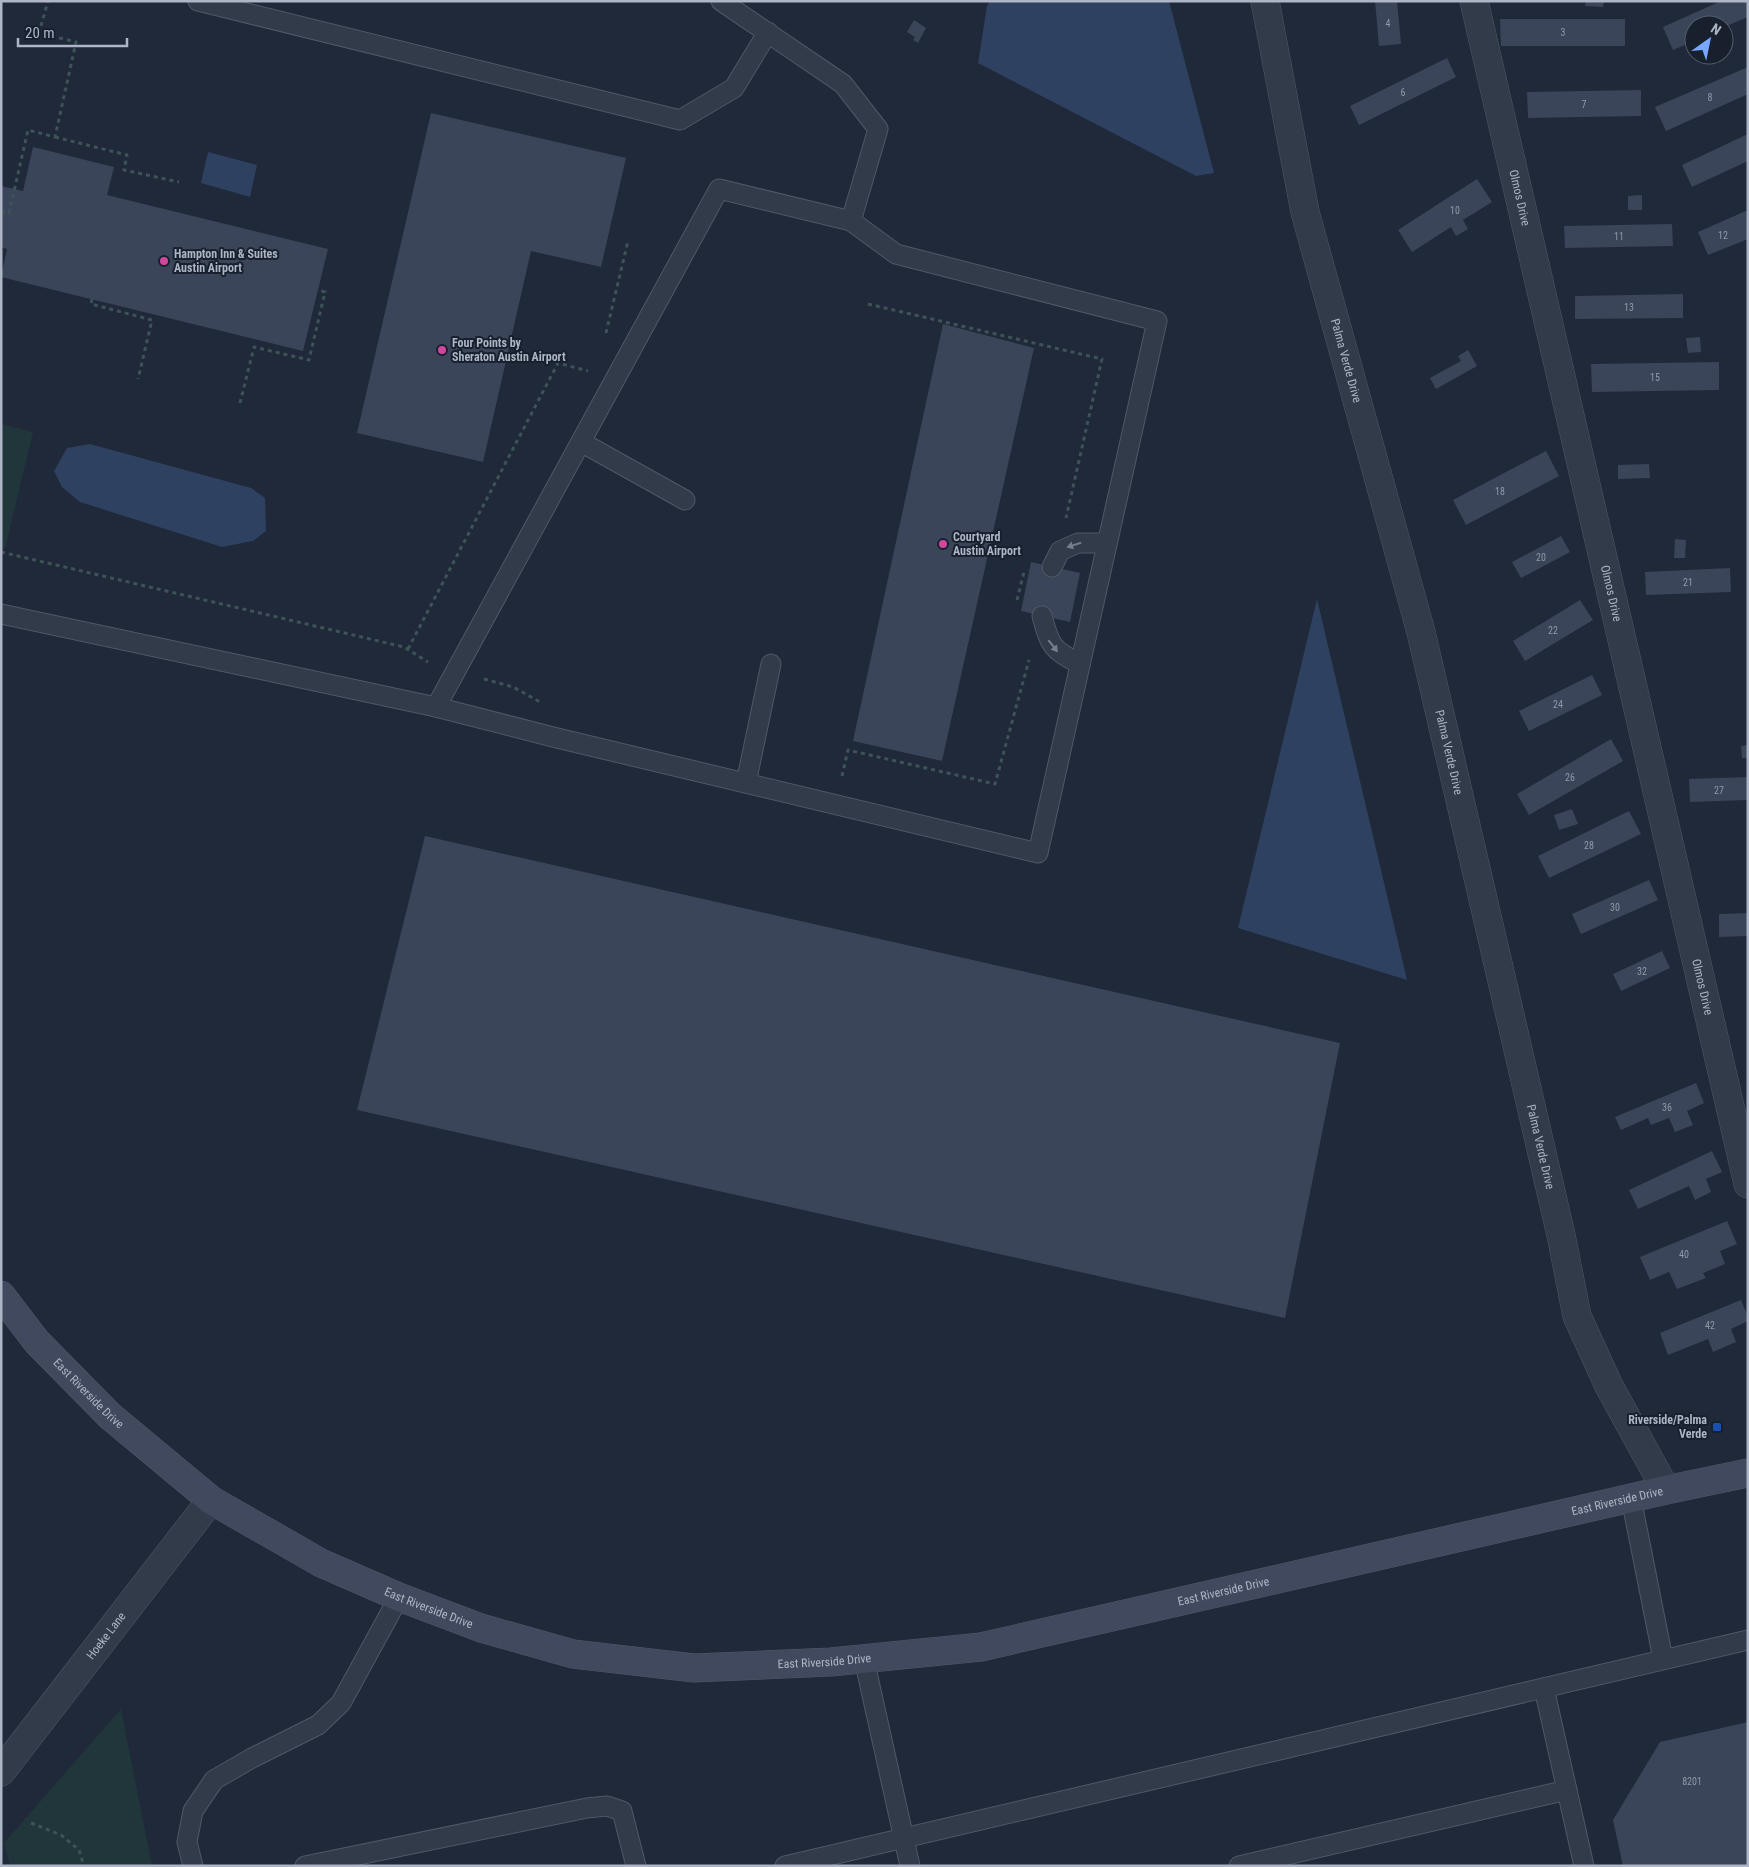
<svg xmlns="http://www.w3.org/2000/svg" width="1749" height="1867" viewBox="0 0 1749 1867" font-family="'Roboto Condensed',sans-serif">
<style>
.green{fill:#21363a}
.water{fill:#2f4160}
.building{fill:#3a4559}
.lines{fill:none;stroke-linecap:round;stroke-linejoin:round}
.service-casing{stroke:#505867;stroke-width:21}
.minor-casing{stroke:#505867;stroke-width:29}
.secondary-casing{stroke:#505867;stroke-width:29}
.path{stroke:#3e5357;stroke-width:3;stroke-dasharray:4 4;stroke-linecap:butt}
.service{stroke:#323b49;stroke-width:19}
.minor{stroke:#323b49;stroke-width:28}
.secondary{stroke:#40495d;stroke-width:28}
.oneway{fill:#767e8e}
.hotel-dot{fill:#d1479c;stroke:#18202e;stroke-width:2}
.transit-dot{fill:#1a4fb4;stroke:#18202e;stroke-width:2}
.labels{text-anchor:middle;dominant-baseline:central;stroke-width:4;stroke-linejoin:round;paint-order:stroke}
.number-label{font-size:10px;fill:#9099ab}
.street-label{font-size:12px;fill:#adb5c6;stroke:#18202e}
.poi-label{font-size:12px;font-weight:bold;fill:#adb5c6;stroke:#18202e;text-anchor:start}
</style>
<rect width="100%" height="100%" fill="#1f2939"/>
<g class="green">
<path d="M1 424 33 432 5 549 1 548Z"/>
<path d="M121 1709 152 1866H10L4 1843Z"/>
</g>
<g class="water">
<path d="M990 1H1169L1214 173 1196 176 978 63 987 6Z"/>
<path d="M208 152 257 165 250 197 201 183Z"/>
<path d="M90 444 251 488 265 498 266 531 253 541 222 547 80 502 62 487 54 471 67 448Z"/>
<path d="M1317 599 1407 980 1238 928Z"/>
</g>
<g class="building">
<path d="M1375 1H1397L1401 44 1379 46Z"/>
<path d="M1586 1H1604L1603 7 1585 6Z"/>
<path d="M1721 1H1748V17L1724 27V25H1694V41L1673 50 1663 27Z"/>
<path d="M1500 19H1625V46H1501Z"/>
<path d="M914 20 926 28 918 43 913 40 915 37 907 32Z"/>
<path d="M1447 58 1456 77 1359 125 1350 106Z"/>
<path d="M1748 67V94L1666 131 1655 107Z"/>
<path d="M1641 90V116L1528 118 1527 92Z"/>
<path d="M431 113 626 158 601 267 531 251 483 462 357 433Z"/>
<path d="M1748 134V161L1692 187 1682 165Z"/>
<path d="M33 147 114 167 107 195 328 249 303 351 1 277 7 249 1 247V186L23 191Z"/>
<path d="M1477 179 1492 202 1463 220 1468 229 1456 236 1451 227 1412 252 1398 230Z"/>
<path d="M1642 195V210H1628V196Z"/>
<path d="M1748 210V239L1708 255 1698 232Z"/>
<path d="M1672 224 1673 246 1565 248 1564 226Z"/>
<path d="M1683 294V318L1575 319V296Z"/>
<path d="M943 324 1034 348 942 761 853 741Z"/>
<path d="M1700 337 1701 352 1688 353 1686 338Z"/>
<path d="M1468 350 1477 366 1436 389 1430 378 1461 361 1458 356Z"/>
<path d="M1719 362V390L1592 392 1591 364Z"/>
<path d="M1546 451 1559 476 1466 525 1453 500Z"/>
<path d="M1649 464 1650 478 1618 479V465Z"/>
<path d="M1561 536 1570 552 1521 578 1512 562Z"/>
<path d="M1675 539 1686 540 1685 558H1674Z"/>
<path d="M1031 562 1080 573 1070 622 1021 611Z"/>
<path d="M1730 568 1731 592 1646 595 1645 572Z"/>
<path d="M1580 600 1593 620 1525 661 1513 641Z"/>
<path d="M1592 675 1602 695 1529 731 1519 711Z"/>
<path d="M1611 739 1623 761 1529 815 1517 794Z"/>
<path d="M1748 745V758H1742L1741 746Z"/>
<path d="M1748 777V800L1690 802 1689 779Z"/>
<path d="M1572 809 1578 824 1559 830 1554 815Z"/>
<path d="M1629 811 1641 834 1549 878 1538 856Z"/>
<path d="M425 836 1340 1043 1285 1318 357 1110Z"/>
<path d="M1649 880 1658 900 1581 934 1572 914Z"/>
<path d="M1748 913V936L1719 937V914Z"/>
<path d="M1662 951 1670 968 1621 991 1613 974Z"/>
<path d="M1696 1083 1704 1103 1687 1111 1693 1125 1675 1132 1669 1118 1651 1125 1648 1118 1621 1130 1615 1117Z"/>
<path d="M1712 1151 1722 1172 1706 1179 1711 1192 1695 1200 1689 1186 1638 1209 1629 1190Z"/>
<path d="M1727 1221 1737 1244 1720 1251 1725 1264 1703 1273 1706 1278 1677 1289 1669 1272 1650 1280 1640 1257Z"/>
<path d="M1741 1300 1748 1317V1321L1731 1329 1736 1342 1713 1352 1708 1339 1668 1355 1660 1333Z"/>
<path d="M1748 1722V1866H1623L1613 1820 1660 1742Z"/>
</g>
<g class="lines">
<g class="service-casing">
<g id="service">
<path d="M198 1 680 120 734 88 768 32"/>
<path d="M581 442 685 500"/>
<path d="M1052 567 1060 551 1078 543H1107"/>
<path d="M1 614 436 707 557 738 1038 853 1157 321 896 254 851 221"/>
<path d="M1042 616C1050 646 1052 650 1080 664"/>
<path d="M436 707 719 189 851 221 878 129 843 84 721 1"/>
<path d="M746 783 771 664"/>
<path d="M1631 1498 1663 1659"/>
<path d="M864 1659 910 1866"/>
<path d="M1544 1688 1584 1866"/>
<path d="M193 1866 187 1842 193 1811 214 1780 252 1758 318 1725 341 1703 399 1597"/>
<path d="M305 1866 587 1808 607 1806 622 1811 636 1866"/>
<path d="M785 1866 1748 1640"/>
<path d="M1239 1866 1567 1790"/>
</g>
</g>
<g class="minor-casing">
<g id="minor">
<path id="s1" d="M1265 1 1305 212 1421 632 1561 1235 1577 1316 1609 1386 1666 1490"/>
<path id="s2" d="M1474 1 1748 1184"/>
<path id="s3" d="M1 1772 211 1500"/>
</g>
</g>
<g class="secondary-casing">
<g id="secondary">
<path id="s4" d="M1 1295 37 1342 110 1416 211 1500 321 1563 399 1597 481 1628 573 1654 694 1668 831 1662 981 1647 1666 1490 1748 1473"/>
</g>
</g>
<g class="path">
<path d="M55 137 127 155 124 170 179 182"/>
<path d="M1 211 9 213 28 130 55 137 76 42 39 33 48 1"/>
<path d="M92 299 91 304 152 320 138 379"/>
<path d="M868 304 1102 359 1066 518"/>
<path d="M606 333 628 241"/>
<path d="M240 403 254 347 309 360 325 292 318 290"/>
<path d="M1 552 404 647 428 662"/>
<path d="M1017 600 1024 572"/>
<path d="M408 649 558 363 588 371"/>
<path d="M484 679 513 687 542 703"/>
<path d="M842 776 848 750 995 784 1029 660"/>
<path d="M31 1823 61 1835 79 1850 84 1866"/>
</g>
<use href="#service" class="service"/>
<use href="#minor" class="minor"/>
<use href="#secondary" class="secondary"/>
</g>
<defs><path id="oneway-solid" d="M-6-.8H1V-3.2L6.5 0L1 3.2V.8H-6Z" transform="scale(1.25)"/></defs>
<g class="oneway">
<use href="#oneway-solid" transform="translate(1074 545) rotate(162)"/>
<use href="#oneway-solid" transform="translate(1053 646) rotate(52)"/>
</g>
<g class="hotel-dot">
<circle cx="164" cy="261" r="5"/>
<circle cx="442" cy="350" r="5"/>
<circle cx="943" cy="544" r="5"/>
</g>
<rect class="transit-dot" x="1712" y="1422" width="10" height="10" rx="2.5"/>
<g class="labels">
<g class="number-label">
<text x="1388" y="23">4</text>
<text x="1563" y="32">3</text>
<text x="1403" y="92">6</text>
<text x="1710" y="97">8</text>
<text x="1584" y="104">7</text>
<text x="1455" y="210">10</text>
<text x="1723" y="235">12</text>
<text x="1619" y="236">11</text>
<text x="1629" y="307">13</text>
<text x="1655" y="377">15</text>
<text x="1500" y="491">18</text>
<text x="1541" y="557">20</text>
<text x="1688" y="582">21</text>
<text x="1553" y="630">22</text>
<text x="1558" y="704">24</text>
<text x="1570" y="777">26</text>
<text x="1719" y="790">27</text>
<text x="1589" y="845">28</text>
<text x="1615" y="907">30</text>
<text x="1642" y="971">32</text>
<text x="1667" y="1107">36</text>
<text x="1684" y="1254">40</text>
<text x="1710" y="1325">42</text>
<text x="1692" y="1781">8201</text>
</g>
<g class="street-label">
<text stroke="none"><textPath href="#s2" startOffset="202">Olmos Drive</textPath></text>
<text stroke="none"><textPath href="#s1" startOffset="369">Palma Verde Drive</textPath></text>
<text stroke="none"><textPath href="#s2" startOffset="608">Olmos Drive</textPath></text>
<text stroke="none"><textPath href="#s1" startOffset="774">Palma Verde Drive</textPath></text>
<text stroke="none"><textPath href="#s2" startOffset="1012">Olmos Drive</textPath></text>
<text stroke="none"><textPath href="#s1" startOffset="1179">Palma Verde Drive</textPath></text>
<text stroke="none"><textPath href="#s4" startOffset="132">East Riverside Drive</textPath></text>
<text stroke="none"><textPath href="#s4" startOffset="1752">East Riverside Drive</textPath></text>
<text stroke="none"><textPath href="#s4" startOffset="1348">East Riverside Drive</textPath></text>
<text stroke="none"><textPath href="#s4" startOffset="538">East Riverside Drive</textPath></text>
<text stroke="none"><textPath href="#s3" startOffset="172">Hoeke Lane</textPath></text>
<text stroke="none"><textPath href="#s4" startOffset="942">East Riverside Drive</textPath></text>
</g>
<g class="poi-label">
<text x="174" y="254">Hampton Inn &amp; Suites<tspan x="174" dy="14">Austin Airport</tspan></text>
<text x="452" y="343">Four Points by<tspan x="452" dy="14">Sheraton Austin Airport</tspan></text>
<text x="953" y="537">Courtyard<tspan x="953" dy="14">Austin Airport</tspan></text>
<text x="1707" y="1420" text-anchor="end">Riverside/Palma<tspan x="1707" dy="14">Verde</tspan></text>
</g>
</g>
<rect width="1749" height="1867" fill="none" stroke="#adb5c6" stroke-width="5"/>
<g transform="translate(1709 40) rotate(33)"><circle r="24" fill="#18202e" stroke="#545c6b"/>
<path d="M0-4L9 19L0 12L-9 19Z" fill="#79a7ff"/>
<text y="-8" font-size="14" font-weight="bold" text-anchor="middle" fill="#adb5c6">N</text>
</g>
<path d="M18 38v8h109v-8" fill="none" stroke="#adb5c6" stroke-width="2.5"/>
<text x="25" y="38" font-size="15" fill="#adb5c6" stroke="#18202e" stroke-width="4" paint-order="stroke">20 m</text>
</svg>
